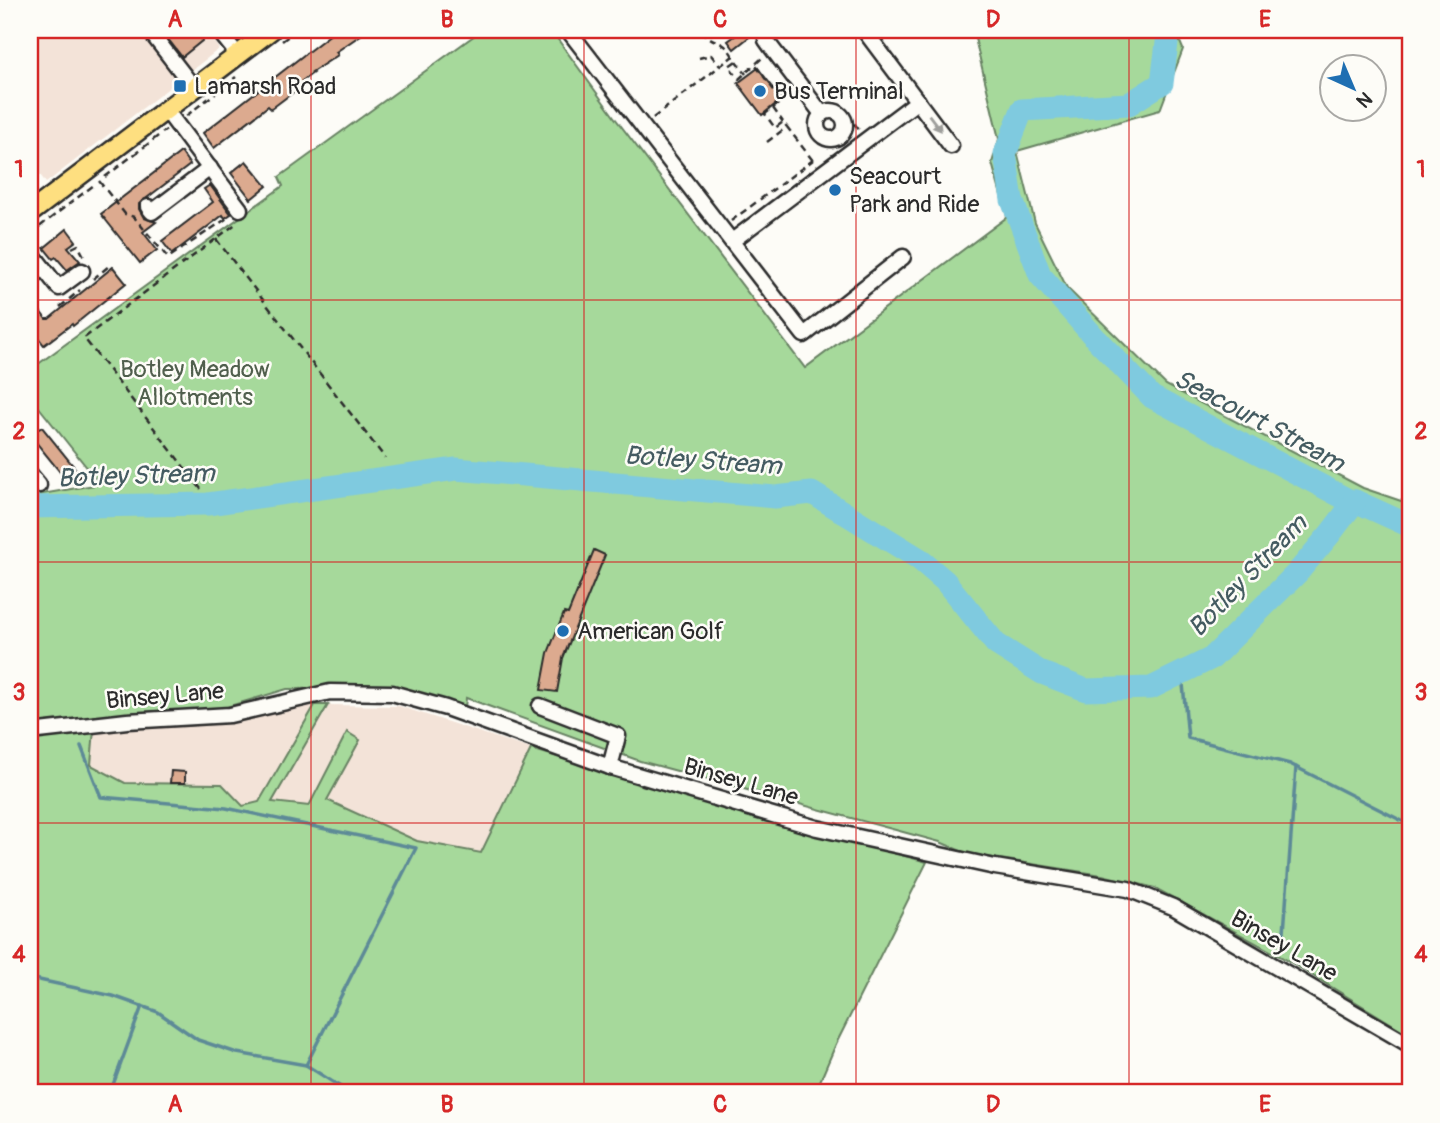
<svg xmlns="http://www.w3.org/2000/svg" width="1440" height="1123" viewBox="0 0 1440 1123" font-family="Pangolin,sans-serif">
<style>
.built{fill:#f3e3d8}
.green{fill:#a6d99b;stroke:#688263;stroke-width:2}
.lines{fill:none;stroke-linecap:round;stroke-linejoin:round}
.stream{stroke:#5d8a97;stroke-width:3.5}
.river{stroke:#7fcadf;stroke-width:23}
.building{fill:#dcaa8f;stroke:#2b2b2b;stroke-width:2}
.minor-casing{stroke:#2b2b2b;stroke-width:19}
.major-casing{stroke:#2b2b2b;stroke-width:23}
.path{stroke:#2b2b2b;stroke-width:2.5;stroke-dasharray:7 5;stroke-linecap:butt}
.minor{stroke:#fdfcf7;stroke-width:14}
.major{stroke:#fedf80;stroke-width:18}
.oneway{fill:#9e9e9b}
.grid{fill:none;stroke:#d62828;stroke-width:2;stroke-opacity:0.55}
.poi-dot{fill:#1f6fb2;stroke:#fdfcf7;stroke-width:2.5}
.labels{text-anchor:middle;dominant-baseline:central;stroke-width:5;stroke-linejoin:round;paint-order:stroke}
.poi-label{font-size:24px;fill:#2b2b2b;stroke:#fdfcf7;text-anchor:start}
.park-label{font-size:24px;fill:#505f4d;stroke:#fdfcf7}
.street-label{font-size:24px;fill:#2b2b2b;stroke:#fdfcf7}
.water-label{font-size:26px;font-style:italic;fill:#445b61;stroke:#fdfcf7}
.neatline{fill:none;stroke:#d62828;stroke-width:2.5}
.grid-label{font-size:23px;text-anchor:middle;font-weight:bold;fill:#d62828}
</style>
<rect width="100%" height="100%" fill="#fdfcf7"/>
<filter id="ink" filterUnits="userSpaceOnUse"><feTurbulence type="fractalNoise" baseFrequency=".0143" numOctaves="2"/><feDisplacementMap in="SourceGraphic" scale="14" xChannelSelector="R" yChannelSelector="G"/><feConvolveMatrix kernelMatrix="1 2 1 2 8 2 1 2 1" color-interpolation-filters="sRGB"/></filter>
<g filter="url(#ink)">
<g class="built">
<path d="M30 30H222L211 38 219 49 46 183 30 161Z"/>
<path d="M315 705 259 802 243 806 222 784 125 783 91 765 94 729 228 722Z"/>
<path d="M328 705 399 706 531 749 481 853 417 841 326 799 359 740 347 733 309 806 271 802Z"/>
</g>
<g class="green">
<path d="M482 30H551L615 118 805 368 1007 217 992 163 999 139 973 30H1175L1183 49 1160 110 1017 151 1035 223 1067 288 1166 385 1363 488 1410 504V1035L1287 960 1155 888 1102 875 968 854 940 842 640 761 466 698 465 708 384 688 287 689 213 711 30 725V496L100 484 30 396V370L283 186 279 177Z"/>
<path d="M315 705H328L272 802 309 806 347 732 360 740 327 800 417 841 481 853 531 749 711 803 927 862 836 1044 815 1093H30V735L94 729 91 765 125 783 222 784 243 806 259 802Z"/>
</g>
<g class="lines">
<g class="stream">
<path d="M1182 673 1188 738 1290 764 1410 825"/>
<path d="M81 746 101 797 226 808 416 848 306 1065"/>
<path d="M1283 946 1296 767"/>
<path d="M30 978 113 996 158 1012 198 1040 237 1053 306 1065 350 1093"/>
<path d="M110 1093 142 1006"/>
</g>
<g class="river">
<path d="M1165 30 1168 35 1162 83 1129 104 1022 110 1005 154 1012 200 1040 275 1096 339 1152 397 1352 502 1355 501 1410 526"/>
<path d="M30 507 208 504 456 469 775 497 812 493 918 558 945 581 996 644 1042 673 1086 690 1151 688 1212 658 1298 572 1330 534 1355 501"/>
</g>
</g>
<g class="building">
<path d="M161 30H195L203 40 182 57Z"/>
<path d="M336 30H368L336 52 338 55 312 72 313 73 302 81 304 84 271 109 268 106 214 148 203 133Z"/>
<path d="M743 30H758L734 49 728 41Z"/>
<path d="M758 68 782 99 762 115 738 83Z"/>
<path d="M181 152 190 165 139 204V209L144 218 156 222 143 232 157 250 140 263 101 214Z"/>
<path d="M246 161 267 186 251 199 231 173Z"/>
<path d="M210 185 231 214 225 218 223 215 172 254 162 241 213 202 204 189Z"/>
<path d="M67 229 76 241 68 247 80 261 67 270 56 257 53 259 44 248Z"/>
<path d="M113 267 126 283 73 326 72 324 44 345 30 327V298L46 319H49Z"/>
<path d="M30 417 39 429 42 427 75 468 80 477 72 483 66 476 64 477 30 435Z"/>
<path d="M594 550 605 555 563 658 557 692 541 690 548 653 564 613 568 614Z"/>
<path d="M171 771 185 772V783H170Z"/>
</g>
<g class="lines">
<g class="minor-casing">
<g id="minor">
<path d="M149 30 194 88"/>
<path d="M218 30 238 55"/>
<path d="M568 30 804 335 903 257"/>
<path d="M768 30 766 40 771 47 822 114"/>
<path d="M864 30 951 146"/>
<path d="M166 110 240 209"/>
<circle cx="831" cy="125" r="14"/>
<path d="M148 207 152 212 210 168"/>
<path d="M732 241 918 101"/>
<path d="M30 251 59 288 82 271"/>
<path d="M30 474 39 485"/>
<path d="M540 706 618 736 610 767"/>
<path d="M30 732 127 721 230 715 330 692 392 693 446 708 610 767 817 828 995 867 1128 889 1173 907 1410 1045"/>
</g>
</g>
<g class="major-casing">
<path id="major" d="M30 213 271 30"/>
</g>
<g class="path">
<path d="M701 30C712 42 715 39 725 46 730 50 733 57 736 61L729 66 739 79 762 58"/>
<path d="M282 41 297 30"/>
<path d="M699 58 711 55 720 66"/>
<path d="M736 61 746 74"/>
<path d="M756 66 782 101 765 114 775 128 783 122 787 127"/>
<path d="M773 108 783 122"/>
<path d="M186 116 236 77"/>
<path d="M653 118 733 56"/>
<path d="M845 121 851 119 860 131"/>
<path d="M767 142 787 127 814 162"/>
<path d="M105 177 166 130"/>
<path d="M99 181 125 214 134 217 168 258 229 217"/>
<path d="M731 221 813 160"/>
<path d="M30 234 94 185"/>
<path d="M216 239 385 458"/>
<path d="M72 248 78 245 85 258"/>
<path d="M93 279 109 266"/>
<path d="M60 307 80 290"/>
<path d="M201 489 84 338 237 223"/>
</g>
<use href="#minor" class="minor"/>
<use href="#major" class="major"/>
</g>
<defs><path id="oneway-solid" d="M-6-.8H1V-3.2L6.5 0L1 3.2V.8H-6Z" transform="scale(1.75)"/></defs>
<use class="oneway" href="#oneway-solid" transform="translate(935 123) rotate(53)"/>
</g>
<path class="grid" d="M311 30V1093M584 30V1093M856 30V1093M1129 30V1093M30 300H1410M30 562H1410M30 823H1410"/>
<g class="poi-dot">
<rect x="173" y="79" width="14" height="14" rx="3.5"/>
<circle cx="760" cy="91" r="7"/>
<circle cx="835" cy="190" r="7"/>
<circle cx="563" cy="631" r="7"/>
</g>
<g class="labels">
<g class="poi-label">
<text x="194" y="86">Lamarsh Road</text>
<text x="774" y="91">Bus Terminal</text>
<text x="849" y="176">Seacourt<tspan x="849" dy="28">Park and Ride</tspan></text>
<text x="577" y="631">American Golf</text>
</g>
<g class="park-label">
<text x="195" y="369">Botley Meadow<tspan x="195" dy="28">Allotments</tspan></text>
</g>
<g class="street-label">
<text transform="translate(165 696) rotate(-5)">Binsey Lane</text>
<text transform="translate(741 782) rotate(16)">Binsey Lane</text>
<text transform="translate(1284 946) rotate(30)">Binsey Lane</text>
</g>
<g class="water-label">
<text transform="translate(1259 421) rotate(28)">Seacourt Stream</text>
<text transform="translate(703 461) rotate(4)">Botley Stream</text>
<text transform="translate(136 476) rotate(-2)">Botley Stream</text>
<text transform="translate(1248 576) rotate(-46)">Botley Stream</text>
</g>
</g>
<rect width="1440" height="1123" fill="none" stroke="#fdfcf7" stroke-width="77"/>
<g transform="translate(1353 88) rotate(136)"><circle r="33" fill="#fdfcf7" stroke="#a9a8a5" stroke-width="2"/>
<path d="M0-5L12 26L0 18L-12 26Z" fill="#1f6fb2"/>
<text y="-10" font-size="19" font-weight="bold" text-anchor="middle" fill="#2b2b2b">N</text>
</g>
<rect x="38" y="38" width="1364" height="1046" class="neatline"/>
<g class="grid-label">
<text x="175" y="27">A</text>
<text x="447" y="27">B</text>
<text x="720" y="27">C</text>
<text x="993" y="27">D</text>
<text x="1265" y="27">E</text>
<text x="19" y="177">1</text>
<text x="1421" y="177">1</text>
<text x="19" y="439">2</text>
<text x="1421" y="439">2</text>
<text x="19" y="700">3</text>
<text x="1421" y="700">3</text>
<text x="19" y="962">4</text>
<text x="1421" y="962">4</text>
<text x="175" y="1112">A</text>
<text x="447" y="1112">B</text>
<text x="720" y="1112">C</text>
<text x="993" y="1112">D</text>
<text x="1265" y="1112">E</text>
</g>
</svg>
